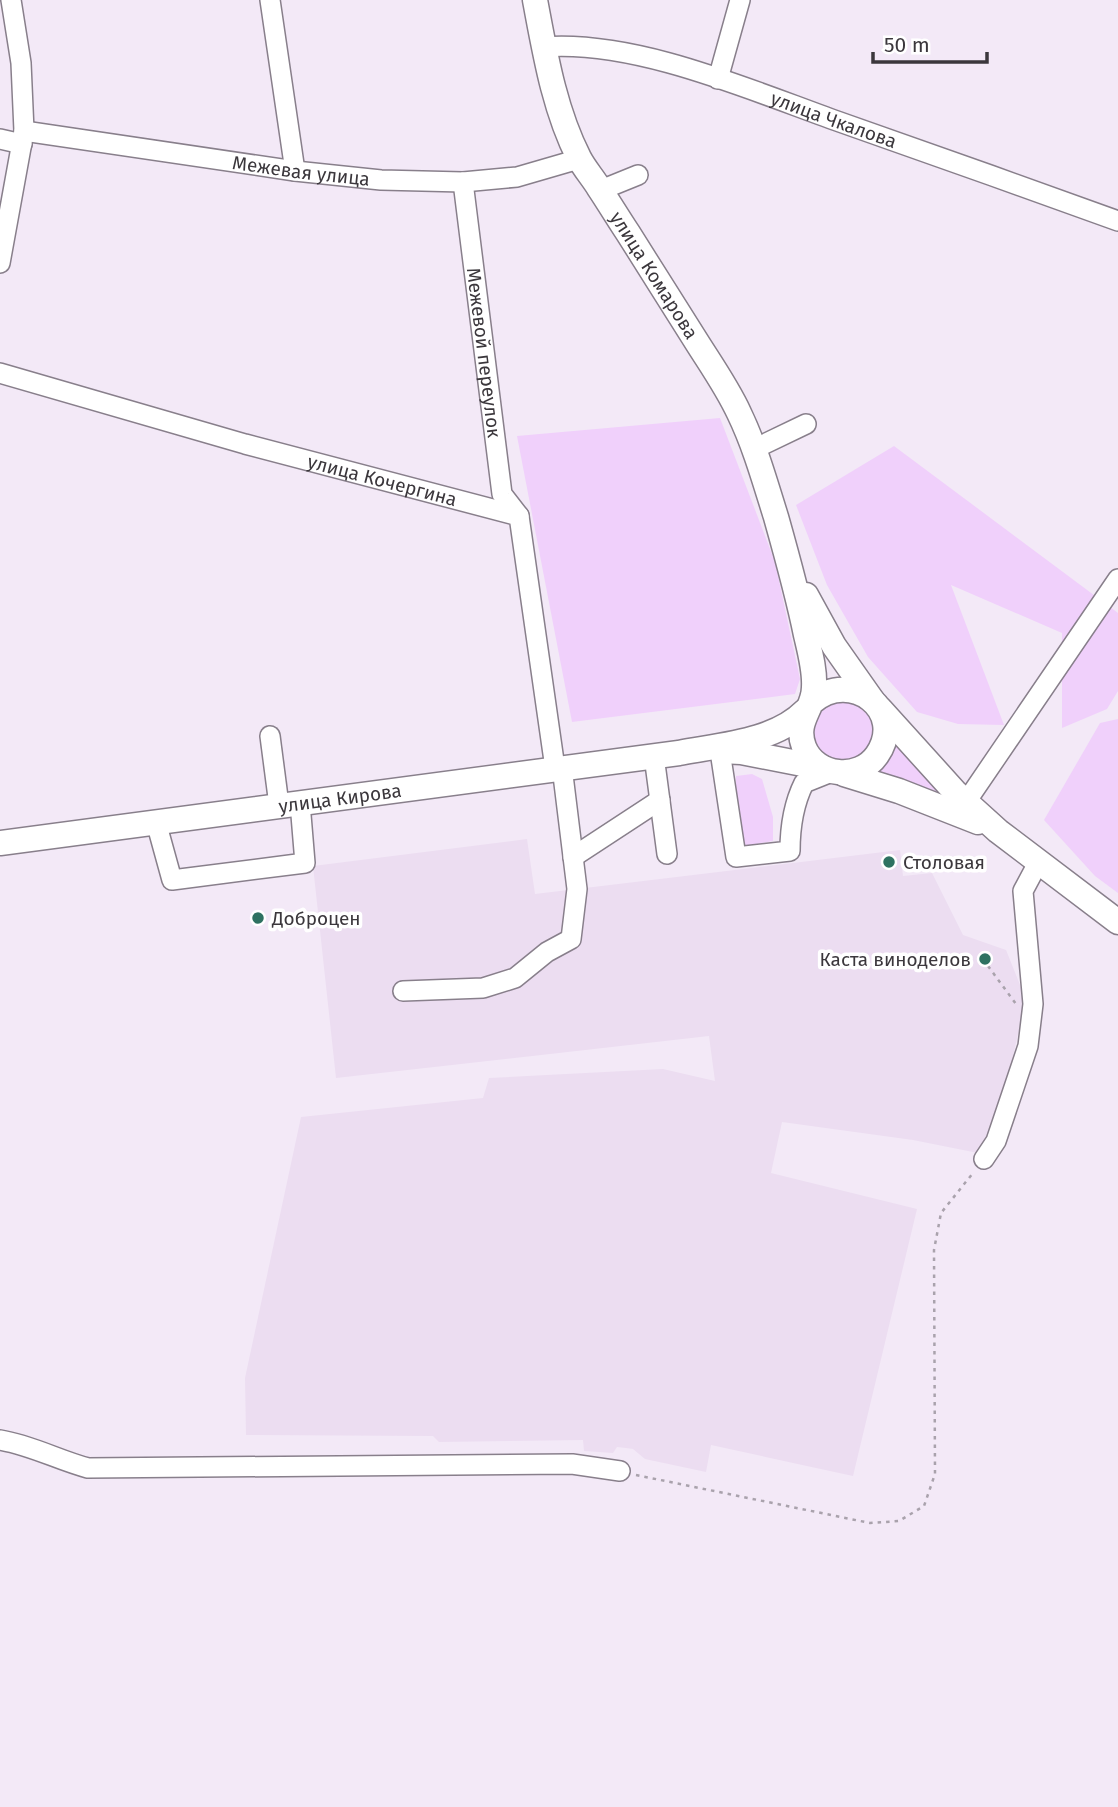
<svg xmlns="http://www.w3.org/2000/svg" width="1118" height="1807" viewBox="0 0 1118 1807" font-family="'Fira Sans',sans-serif">
<style>
.built{fill:#ecddf1}
.green{fill:#f0d0fb}
.lines{fill:none;stroke-linecap:round;stroke-linejoin:round}
.minor-casing{stroke:#887f8b;stroke-width:22}
.major-casing{stroke:#887f8b;stroke-width:27}
.path{stroke:#a9a2ac;stroke-width:2.5;stroke-dasharray:3.5 5;stroke-linecap:butt}
.minor{stroke:#fff;stroke-width:19}
.major{stroke:#fff;stroke-width:24}
.poi-dot{fill:#2e7161;stroke:#fff;stroke-width:2.5}
.labels{text-anchor:middle;dominant-baseline:central;stroke-width:7;stroke-linejoin:round;paint-order:stroke}
.street-label{font-size:19px;fill:#3b373c;stroke:#fff}
.poi-label{font-size:19px;fill:#3b373c;stroke:#fff;text-anchor:start}
</style>
<rect width="100%" height="100%" fill="#f3e9f7"/>
<path class="built" d="M527 839 535 894 900 850 903 876 932 873 963 935 1006 950 1026 1000 1002 1103 978 1153 913 1140 782 1122 771 1173 917 1209 853 1476 711 1445 706 1472 645 1459 633 1449 626 1448 617 1447 613 1453 584 1451 583 1440 439 1442 433 1436 246 1435 245 1378 301 1117 483 1098 489 1078 663 1069 715 1081 709 1036 336 1078 313 866Z"/>
<g class="green">
<path d="M720 418 775 562 800 679 795 694 572 722 517 436Z"/>
<path d="M894 446 1118 613V691L1107 709 1062 728V633L951 585 1004 725 958 724 917 712 868 657 827 585 796 505Z"/>
<path d="M834 699 865 707 876 731 863 757 839 764 817 752C810 718 806 721 834 699Z"/>
<path d="M1118 719V893L1095 876 1044 820 1100 723Z"/>
<path d="M892 739 941 794 870 771Z"/>
<path d="M752 774 762 779 773 817V841L745 846 736 792V776Z"/>
</g>
<g class="lines">
<g class="minor-casing">
<g id="minor">
<path d="M270 0 295 171"/>
<path id="s1" d="M544 47C636 40 750 90 837 121 930 154 1025 187 1118 221"/>
<path d="M718 79 740 0"/>
<path id="s2" d="M24 131 295 171 381 180 463 182 517 177 579 159"/>
<path d="M0 139 22 144"/>
<path id="s3" d="M463 182 502 494 519 516"/>
<path d="M601 190 638 175"/>
<path d="M0 263 24 131 21 63 11 0"/>
<path id="s4" d="M0 373 245 444 519 516 555 768"/>
<path d="M754 449 806 424"/>
<path d="M270 736 279 805"/>
<path d="M720 751 736 857 790 851C790 827 793 805 804 783L834 771"/>
<path d="M654 756 667 854"/>
<path d="M966 802 1118 579"/>
<path d="M156 822 172 880 305 863 300 803"/>
<path d="M573 857 660 800"/>
<path d="M403 991 483 988 515 978 547 952 571 939 577 889 562 767"/>
<path d="M984 1159 996 1141 1028 1046 1033 1004 1023 891 1039 861"/>
<path d="M0 1440C31 1445 58 1460 88 1468L572 1464 620 1471"/>
</g>
</g>
<g class="major-casing">
<g id="major">
<path id="s5" d="M535 0C545 53 554 109 579 158 584 168 593 178 599 188 609 203 618 218 628 233 651 270 675 307 698 344 712 366 728 389 739 413 755 446 765 482 776 517 787 556 798 595 806 635 810 652 815 670 814 687 814 710 794 721 804 747 816 777 859 781 877 755 907 711 851 668 812 702"/>
<path d="M806 595 834 646 872 700"/>
<path d="M881 710 956 793 998 831 1118 922"/>
<path d="M721 751 741 752 823 768"/>
<path d="M844 774 899 791 978 822"/>
<path id="s6" d="M0 843 679 753C720 745 774 742 805 711"/>
</g>
</g>
<g class="path">
<path d="M988 966 1016 1004"/>
<path d="M636 1475 870 1523 899 1521 924 1506 935 1474 934 1250 941 1213 973 1173"/>
</g>
<use href="#minor" class="minor"/>
<use href="#major" class="major"/>
</g>
<g class="poi-dot">
<circle cx="889" cy="862" r="7"/>
<circle cx="258" cy="918" r="7"/>
<circle cx="985" cy="959" r="7"/>
</g>
<g class="labels">
<g class="street-label">
<text stroke="none"><textPath href="#s1" startOffset="301">улица Чкалова</textPath></text>
<text stroke="none"><textPath href="#s2" startOffset="280">Межевая улица</textPath></text>
<text stroke="none"><textPath href="#s5" startOffset="304">улица Комарова</textPath></text>
<text stroke="none"><textPath href="#s3" startOffset="172">Межевой переулок</textPath></text>
<text stroke="none"><textPath href="#s4" startOffset="397">улица Кочергина</textPath></text>
<text stroke="none"><textPath href="#s6" startOffset="343">улица Кирова</textPath></text>
</g>
<g class="poi-label">
<text x="903" y="862">Столовая</text>
<text x="272" y="918">Доброцен</text>
<text x="971" y="959" text-anchor="end">Каста виноделов</text>
</g>
</g>
<path d="M873 52v10h114v-10" fill="none" stroke="#3b373c" stroke-width="3.5"/>
<text x="884" y="52" font-size="21" fill="#3b373c" stroke="#ffffff" stroke-width="5" paint-order="stroke">50 m</text>
</svg>
